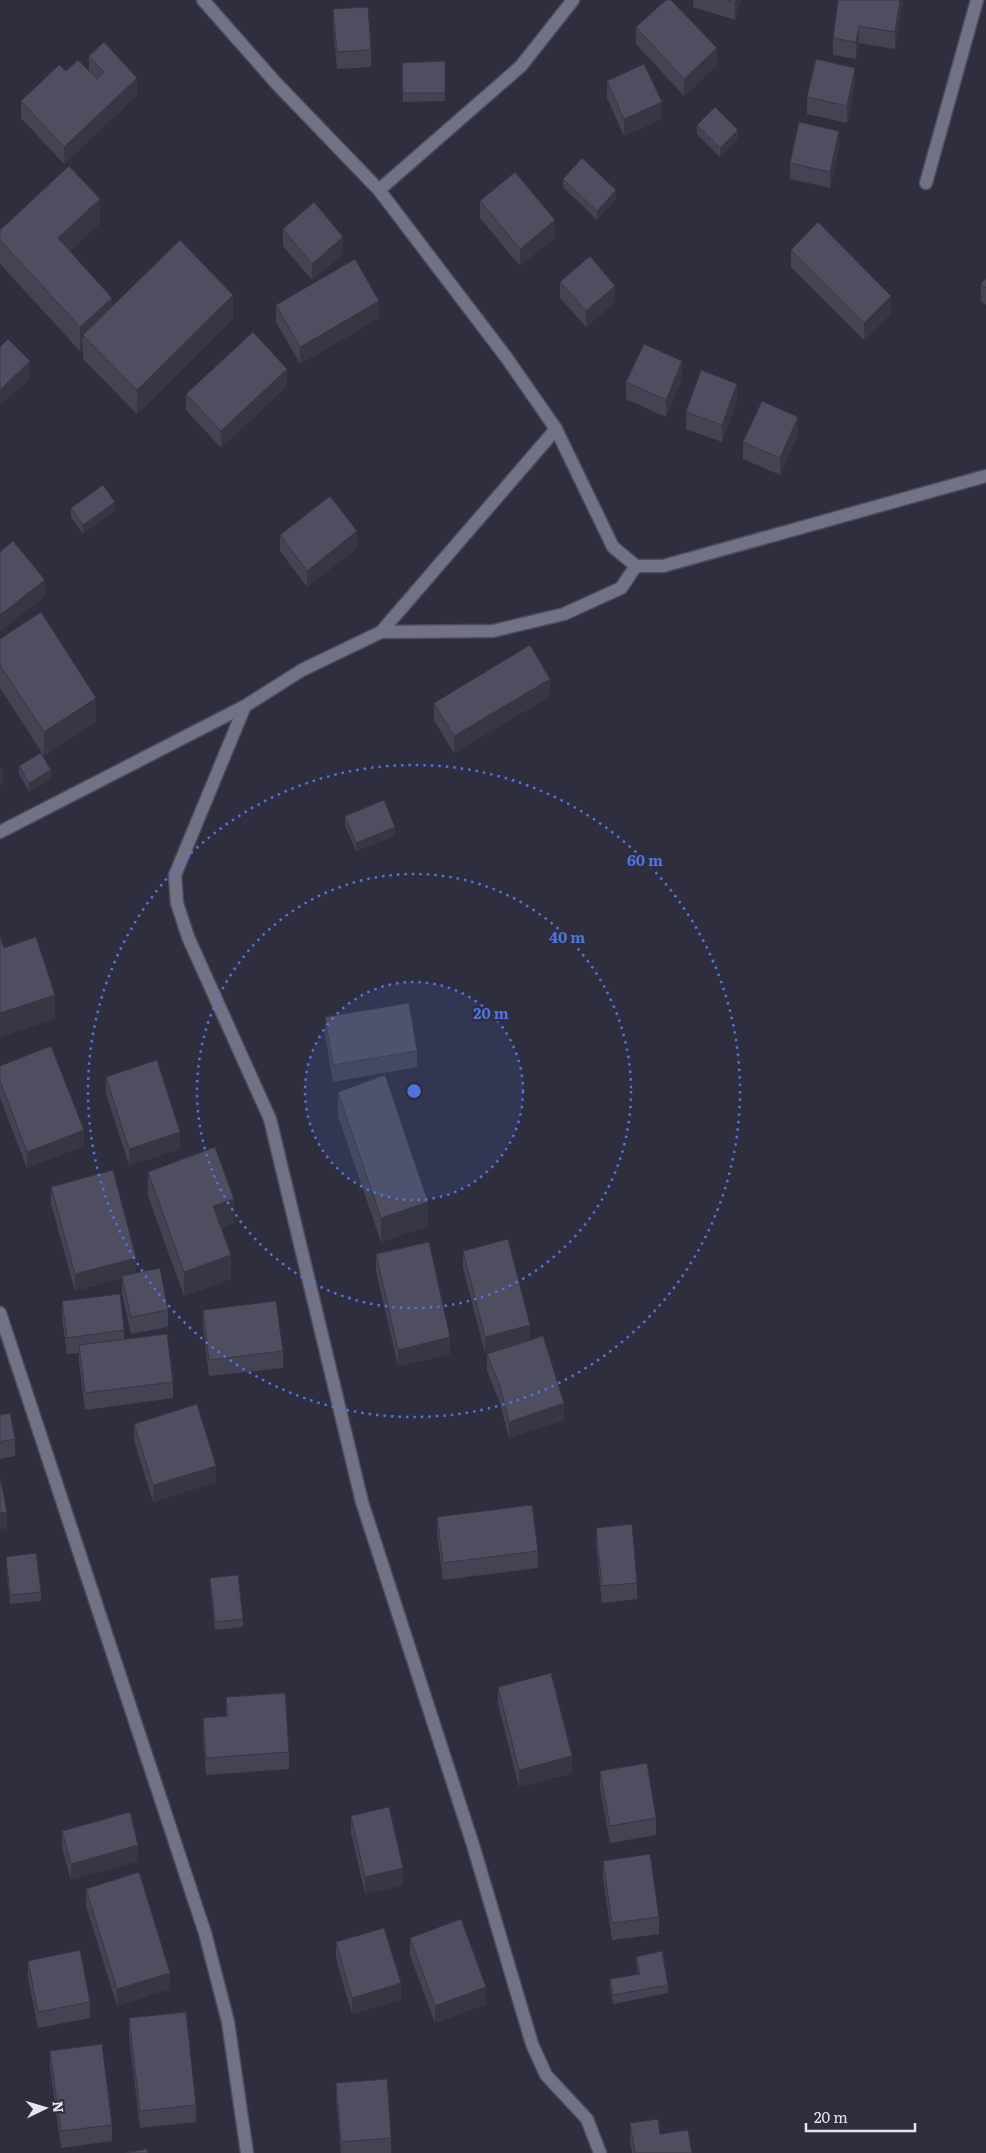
<svg xmlns="http://www.w3.org/2000/svg" width="986" height="2153" viewBox="0 0 986 2153" font-family="Literata,serif">
<style>
.lines{fill:none;stroke-linecap:round;stroke-linejoin:round}
.street-casing{stroke:#4c4c5a;stroke-width:15}
.street{stroke:#727286;stroke-width:12}
.wall{fill:#434353}
.shaded-wall{fill:#373743}
.building{fill:#4e4e60;stroke:#373743}
.ring{fill:none;stroke:#4f74de;stroke-width:2.5;stroke-dasharray:2.5 5}
.centre{fill:#4f74de;stroke:#2e2e3f;stroke-width:2.5}
.ring-label{font-size:15px;text-anchor:middle;font-weight:bold;fill:#4f74de;stroke:#2e2e3f;stroke-width:5;stroke-linejoin:round;paint-order:stroke}
</style>
<rect width="100%" height="100%" fill="#2e2e3f"/>
<g class="lines">
<g class="street-casing">
<g id="street">
<path d="M203 0 276 83 379 190 506 357 556 429 613 547 636 566H663L986 476"/>
<path d="M926 183 977 0"/>
<path d="M379 190 521 66 573 0"/>
<path d="M381 632 556 429"/>
<path d="M245 706 175 875 177 903 188 937 270 1119 362 1502 473 1845 532 2044 546 2075 587 2119 600 2153"/>
<path d="M0 832 245 706 302 670 381 632 493 631 564 614 621 588 636 566"/>
<path d="M0 1313 205 1933 228 2022 247 2153"/>
</g>
</g>
<use href="#street" class="street"/>
</g>
<g class="wall">
<path d="M693 0H741L735 20 693 7Z"/>
<path d="M903 0 895 49 859 43 856 59 833 55V38Z"/>
<path d="M333 9 371 50V67L337 69 333 26Z"/>
<path d="M636 27 717 65 684 96 636 44Z"/>
<path d="M89 56 137 95 64 164 21 118V101L66 71H89Z"/>
<path d="M445 61V101L403 102 402 63Z"/>
<path d="M607 81 662 119 624 136 607 98Z"/>
<path d="M855 84 847 123 807 114V97Z"/>
<path d="M697 125 738 139 720 157 697 134Z"/>
<path d="M839 147 830 188 790 179V163Z"/>
<path d="M563 179 616 199 597 220 563 187Z"/>
<path d="M480 201 555 237 520 266 480 218Z"/>
<path d="M100 223 69 251 112 306 233 319 137 414 83 359V349L80 351 0 264V230Z"/>
<path d="M283 229 343 254 312 280 283 246Z"/>
<path d="M791 250 891 313 864 340 791 267Z"/>
<path d="M986 278V305L981 301V284Z"/>
<path d="M560 282 615 302 586 327 560 298Z"/>
<path d="M276 305 379 318 300 364 276 322Z"/>
<path d="M682 378 666 417 626 399V382Z"/>
<path d="M287 386 221 448 186 410V394Z"/>
<path d="M737 401 722 442 686 429V412Z"/>
<path d="M798 434 780 475 743 459V442Z"/>
<path d="M71 508 115 510 83 534 71 517Z"/>
<path d="M280 535 357 548 307 587 280 551Z"/>
<path d="M0 639 96 722 44 756 0 688Z"/>
<path d="M550 696 454 753 434 720V703Z"/>
<path d="M19 766 51 779 29 792 19 774Z"/>
<path d="M345 816 395 836 356 851 345 825Z"/>
<path d="M325 1017 417 1051V1067L333 1082 325 1034Z"/>
<path d="M0 1066 84 1146 27 1168 0 1098Z"/>
<path d="M106 1077 180 1149 129 1165 106 1094Z"/>
<path d="M338 1092 428 1226 381 1242 338 1116Z"/>
<path d="M148 1172 234 1223 221 1228 231 1279 184 1296 148 1196Z"/>
<path d="M51 1187 136 1273 168 1310V1327L131 1334 122 1293V1278L75 1291 51 1204Z"/>
<path d="M463 1251 530 1340 564 1420 509 1438 500 1403 487 1371V1354L505 1348 485 1353 463 1268Z"/>
<path d="M376 1254 450 1354 398 1366 376 1271Z"/>
<path d="M62 1301 124 1330V1339L173 1382V1398L85 1410 79 1362V1353L67 1354 62 1318Z"/>
<path d="M203 1310 283 1351V1368L209 1376 203 1326Z"/>
<path d="M0 1415 15 1439V1456L0 1459Z"/>
<path d="M134 1424 216 1482 153 1502 134 1440Z"/>
<path d="M437 1517 538 1551V1568L443 1580 437 1534Z"/>
<path d="M596 1528 637 1583V1599L602 1603 596 1544Z"/>
<path d="M6 1557 41 1592V1601L10 1604 6 1565Z"/>
<path d="M210 1578 243 1619V1627L215 1630 210 1586Z"/>
<path d="M498 1687 572 1773 519 1787 498 1704Z"/>
<path d="M226 1697 289 1752V1769L206 1775 203 1735V1718L226 1716Z"/>
<path d="M600 1771 656 1818V1835L610 1843 600 1788Z"/>
<path d="M351 1816 403 1885 365 1894 351 1833Z"/>
<path d="M62 1831 138 1861 71 1880 62 1848Z"/>
<path d="M603 1861 659 1917V1934L612 1940 603 1878Z"/>
<path d="M86 1889 170 1989 117 2006 86 1906Z"/>
<path d="M410 1938 486 2004 435 2023 410 1955Z"/>
<path d="M336 1942 401 2000 352 2014 336 1959Z"/>
<path d="M636 1957 668 1985V1993L613 2004 610 1988V1979L638 1974 636 1965Z"/>
<path d="M28 1961 90 2002V2018L38 2028 28 1978Z"/>
<path d="M129 2018 196 2105V2122L140 2128 129 2035Z"/>
<path d="M50 2051 112 2125V2141L61 2148 50 2067Z"/>
<path d="M336 2083 391 2138V2153H341L336 2099Z"/>
<path d="M630 2123 692 2153H632L630 2140Z"/>
</g>
<g class="shaded-wall">
<path d="M736 0H741L735 20V3Z"/>
<path d="M900 0H903L895 49V32Z"/>
<path d="M859 26V43L856 59V42Z"/>
<path d="M717 48V65L684 96V79Z"/>
<path d="M855 68V84L847 123V106Z"/>
<path d="M137 78V95L64 164V147Z"/>
<path d="M662 102V119L624 136V119Z"/>
<path d="M738 130V139L720 157V148Z"/>
<path d="M839 131V147L830 188V172Z"/>
<path d="M616 190V199L597 220V211Z"/>
<path d="M100 199V223L58 262V238Z"/>
<path d="M555 220V237L520 266V249Z"/>
<path d="M343 237V254L312 280V264Z"/>
<path d="M615 286V302L586 327V311Z"/>
<path d="M233 295V319L137 414V390Z"/>
<path d="M891 296V313L864 340V323Z"/>
<path d="M112 298V322L83 335V349L80 351V327Z"/>
<path d="M379 301V318L300 364V347Z"/>
<path d="M30 361V378L0 406V390Z"/>
<path d="M682 361V378L666 417V400Z"/>
<path d="M287 369V386L221 448V431Z"/>
<path d="M737 384V401L722 442V425Z"/>
<path d="M798 417V434L780 475V458Z"/>
<path d="M115 502V510L83 534V525Z"/>
<path d="M357 531V548L307 587V571Z"/>
<path d="M45 580V596L0 632V615Z"/>
<path d="M550 679V696L454 753V736Z"/>
<path d="M96 698V722L44 756V732Z"/>
<path d="M3 767V784L0 786V769Z"/>
<path d="M51 770V779L29 792V783Z"/>
<path d="M395 827V836L356 851V843Z"/>
<path d="M55 995V1019L0 1037V1013Z"/>
<path d="M84 1130V1146L27 1168V1152Z"/>
<path d="M180 1132V1149L129 1165V1149Z"/>
<path d="M234 1199V1223L213 1230V1206Z"/>
<path d="M428 1202V1226L381 1242V1218Z"/>
<path d="M231 1255V1279L184 1296V1272Z"/>
<path d="M136 1258V1274L75 1291V1274Z"/>
<path d="M530 1325V1342L485 1353V1337Z"/>
<path d="M450 1337V1354L398 1366V1350Z"/>
<path d="M564 1403V1420L509 1438V1422Z"/>
<path d="M216 1466V1482L153 1502V1485Z"/>
<path d="M7 1512V1528L0 1530V1513Z"/>
<path d="M572 1756V1773L519 1787V1770Z"/>
<path d="M138 1845V1861L71 1880V1864Z"/>
<path d="M403 1868V1885L365 1894V1877Z"/>
<path d="M170 1973V1989L117 2006V1989Z"/>
<path d="M401 1983V2000L352 2014V1998Z"/>
<path d="M486 1987V2004L435 2023V2006Z"/>
</g>
<g class="building">
<path d="M666 0H671L717 48 684 79 636 27Z"/>
<path d="M726 0H736L735 3Z"/>
<path d="M838 0H900L895 32 859 26 856 42 833 38Z"/>
<path d="M368 7 371 50 337 52 333 9Z"/>
<path d="M104 42 137 78 64 147 21 101 59 65 66 71 78 60 97 79 104 72 89 56Z"/>
<path d="M816 59 855 68 847 106 807 97Z"/>
<path d="M445 61V93H403L402 63Z"/>
<path d="M644 64 662 102 624 119 607 81Z"/>
<path d="M715 107 738 130 720 148 697 125Z"/>
<path d="M799 122 839 131 830 172 790 163Z"/>
<path d="M582 158 616 190 597 211 563 179Z"/>
<path d="M69 166 100 199 58 238 112 298 80 327 0 240V230Z"/>
<path d="M515 172 555 220 520 249 480 201Z"/>
<path d="M314 202 343 237 312 264 283 229Z"/>
<path d="M818 222 891 296 864 323 791 250Z"/>
<path d="M180 240 233 295 137 390 83 335Z"/>
<path d="M590 256 615 286 586 311 560 282Z"/>
<path d="M355 259 379 301 300 347 276 305Z"/>
<path d="M986 278V288L981 284Z"/>
<path d="M253 332 287 369 221 431 186 394Z"/>
<path d="M8 339 30 361 0 390V347Z"/>
<path d="M644 344 682 361 666 400 626 382Z"/>
<path d="M701 370 737 384 722 425 686 412Z"/>
<path d="M762 401 798 417 780 458 743 442Z"/>
<path d="M103 485 115 502 83 525 71 508Z"/>
<path d="M330 496 357 531 307 571 280 535Z"/>
<path d="M13 541 45 580 0 615V552Z"/>
<path d="M41 612 96 698 44 732 0 665V639Z"/>
<path d="M530 645 550 679 454 736 434 703Z"/>
<path d="M41 753 51 770 29 783 19 766Z"/>
<path d="M384 800 395 827 356 843 345 816Z"/>
<path d="M0 936 4 948 36 937 55 995 0 1013Z"/>
<path d="M409 1003 417 1051 333 1065 325 1017Z"/>
<path d="M51 1046 84 1130 27 1152 0 1081V1066Z"/>
<path d="M157 1060 180 1132 129 1149 106 1077Z"/>
<path d="M385 1075 428 1202 381 1218 338 1092Z"/>
<path d="M215 1147 234 1199 213 1206 231 1255 184 1272 148 1172Z"/>
<path d="M113 1170 136 1258 75 1274 51 1187Z"/>
<path d="M508 1239 530 1325 485 1337 463 1251Z"/>
<path d="M429 1242 450 1337 398 1350 376 1254Z"/>
<path d="M160 1268 168 1310 131 1317 122 1276Z"/>
<path d="M120 1294 124 1330 67 1338 62 1301Z"/>
<path d="M276 1301 283 1351 209 1360 203 1310Z"/>
<path d="M167 1334 173 1382 85 1393 79 1345Z"/>
<path d="M543 1336 564 1403 509 1422 500 1386 487 1354Z"/>
<path d="M197 1404 216 1466 153 1485 134 1424Z"/>
<path d="M10 1413 15 1439 0 1442V1415Z"/>
<path d="M0 1477 7 1512 0 1513Z"/>
<path d="M532 1505 538 1551 443 1563 437 1517Z"/>
<path d="M632 1524 637 1583 602 1586 596 1528Z"/>
<path d="M36 1553 41 1592 10 1595 6 1557Z"/>
<path d="M238 1575 243 1619 215 1622 210 1578Z"/>
<path d="M551 1673 572 1756 519 1770 498 1687Z"/>
<path d="M285 1693 289 1752 206 1758 203 1718 228 1716 226 1697Z"/>
<path d="M647 1763 656 1818 610 1826 600 1771Z"/>
<path d="M389 1807 403 1868 365 1877 351 1816Z"/>
<path d="M130 1812 138 1845 71 1864 62 1831Z"/>
<path d="M650 1854 659 1917 612 1923 603 1861Z"/>
<path d="M139 1872 170 1973 117 1989 86 1889Z"/>
<path d="M461 1919 486 1987 435 2006 410 1938Z"/>
<path d="M384 1928 401 1983 352 1998 336 1942Z"/>
<path d="M80 1950 90 2002 38 2012 28 1961Z"/>
<path d="M662 1951 668 1985 613 1995 610 1979 640 1974 636 1957Z"/>
<path d="M186 2012 196 2105 140 2111 129 2018Z"/>
<path d="M102 2044 112 2125 61 2131 50 2051Z"/>
<path d="M387 2079 391 2138 341 2142 336 2083Z"/>
<path d="M658 2119 660 2134 688 2130 692 2153H635L630 2123Z"/>
<path d="M147 2149 148 2153H125Z"/>
</g>
<circle cx="414" cy="1091" r="109" fill="#4f74de" fill-opacity=".12"/>
<g class="ring">
<circle cx="414" cy="1091" r="109"/>
<circle cx="414" cy="1091" r="217"/>
<circle cx="414" cy="1091" r="326"/>
</g>
<circle cx="414" cy="1091" r="8" class="centre"/>
<g class="ring-label">
<text x="645" y="866">60 m</text>
<text x="567" y="943">40 m</text>
<text x="491" y="1019">20 m</text>
</g>
<g transform="translate(45 2108) rotate(85)" stroke="#2e2e3f" stroke-width="4" paint-order="stroke">
<path d="M0-4L9 19L0 12L-9 19Z" fill="#e4e4f0"/>
<text y="-8" font-size="14" font-weight="bold" text-anchor="middle" fill="#e4e4f0">N</text>
</g>
<path d="M806 2123v8h109v-8" fill="none" stroke="#e4e4f0" stroke-width="2.5"/>
<text x="814" y="2123" font-size="15" fill="#e4e4f0" stroke="#2e2e3f" stroke-width="4" paint-order="stroke">20 m</text>
</svg>
